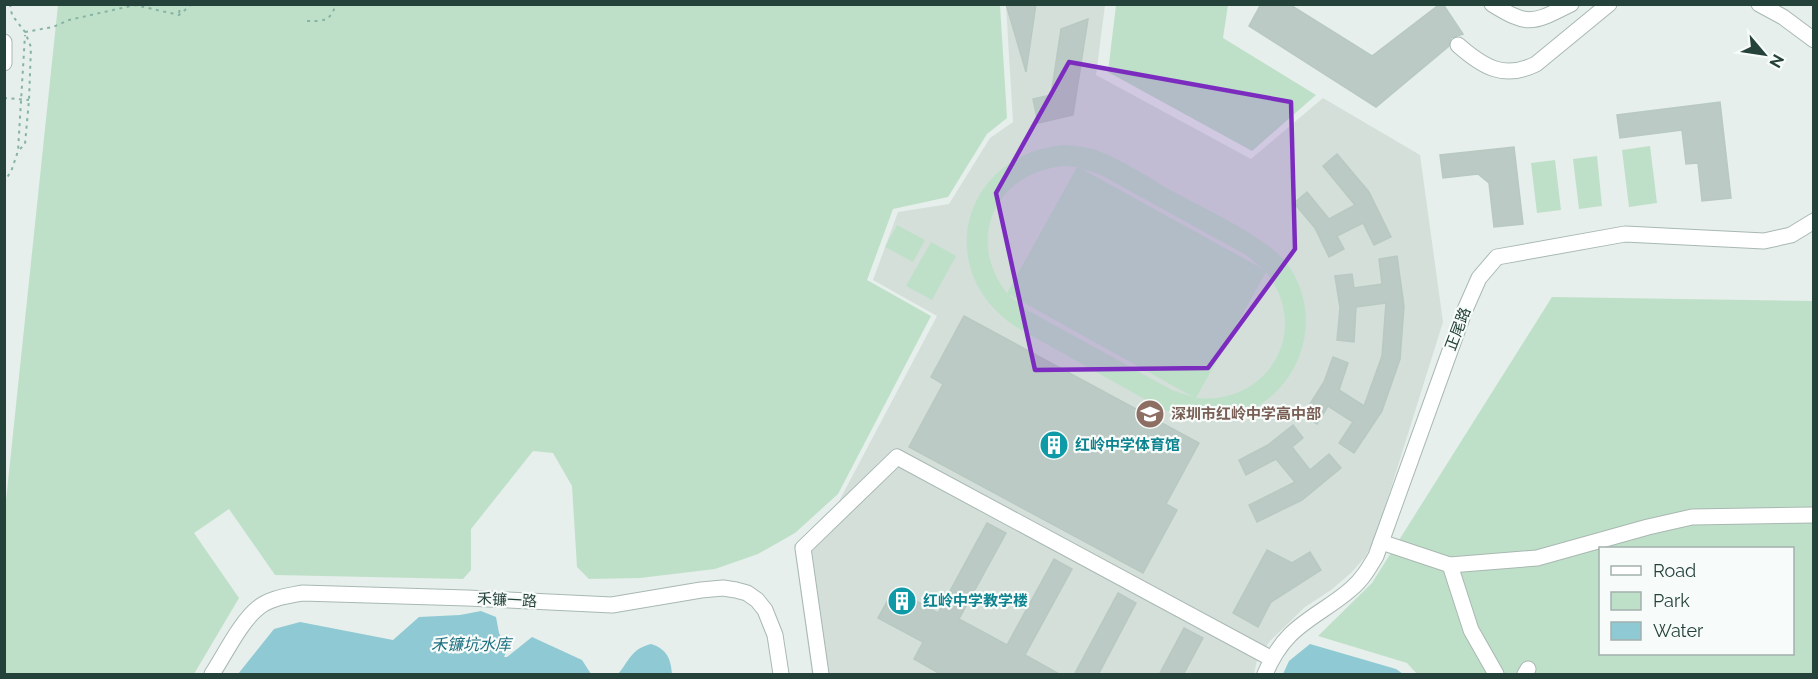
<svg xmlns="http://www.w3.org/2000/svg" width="1818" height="679" viewBox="0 0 1818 679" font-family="Raleway,'Noto Sans SC',sans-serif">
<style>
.built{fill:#d4dfda}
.green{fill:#bfe0c8;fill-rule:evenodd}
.water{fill:#8ec9d4}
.building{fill:#bbcac4;stroke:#b8c9c2;stroke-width:1.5}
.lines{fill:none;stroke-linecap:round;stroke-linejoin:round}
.minor-casing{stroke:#a8b8b2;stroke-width:17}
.path{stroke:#86b3a5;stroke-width:2;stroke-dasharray:3 4.5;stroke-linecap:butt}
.minor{stroke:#fff;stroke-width:15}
.path-bridge{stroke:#86b3a5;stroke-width:2;stroke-dasharray:3 4.5;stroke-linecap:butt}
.marked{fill:#7b2cbf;fill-opacity:0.2;stroke:#7b2cbf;stroke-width:4.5;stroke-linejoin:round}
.labels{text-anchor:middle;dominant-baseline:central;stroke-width:4.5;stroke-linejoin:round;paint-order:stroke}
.street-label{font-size:15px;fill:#24423a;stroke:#f7fbf9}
.education-label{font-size:15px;font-weight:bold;fill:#785e54;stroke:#f7fbf9;text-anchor:start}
.culture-label{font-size:15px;font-weight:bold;fill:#0d838f;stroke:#f7fbf9;text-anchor:start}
.water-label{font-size:16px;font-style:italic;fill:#1c6f80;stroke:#f7fbf9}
</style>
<rect width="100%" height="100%" fill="#e6efeb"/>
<path class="built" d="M1006 5H1105L1096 75 1251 159 1323 98 1420 155 1443 322 1375 539 1365 557 1352 572 1331 590 1305 607 1270 641 1257 660 1254 674H812L794 545 837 505 937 316 873 280 898 212 949 204 990 138 1013 122Z"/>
<g class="green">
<path d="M58 5H1000L1007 118 987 134 948 197 893 209 867 280 931 316 838 494 795 533 758 554 715 569 640 578 589 579 577 567 572 486 553 453 533 451 471 529V570L463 579 275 575 229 509 194 533 239 598 194 674H5V510Z"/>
<path d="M1116 5H1228L1223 38 1316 95 1252 151 1108 72Z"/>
<path d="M1065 145C1076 146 1086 147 1096 150 1123 160 1148 177 1172 191 1204 208 1238 224 1267 245 1277 252 1286 261 1292 271 1334 342 1275 431 1193 419 1168 415 1145 399 1123 387 1087 367 1052 347 1016 327 930 270 963 153 1065 145ZM1065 166 1077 167 1007 293C964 238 997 171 1065 166ZM1080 168 1101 175 1246 255 1263 269ZM1266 272C1312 330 1269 405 1196 398ZM1010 296V295L1193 397 1172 390 1027 310Z"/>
<path d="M1650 146 1657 203 1629 207 1622 150Z"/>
<path d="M1597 156 1602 206 1579 209 1573 159Z"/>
<path d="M1555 160 1561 210 1537 213 1531 163Z"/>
<path d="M897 225 925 240 913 262 885 247Z"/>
<path d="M931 242 956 256 932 300 906 286Z"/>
<path d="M1552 297 1813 301V674H1417L1407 663 1318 636 1372 583ZM1600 548H1792V654H1600Z"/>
</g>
<g class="water">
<path d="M481 611 496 617 499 633 507 650 504 657H507L532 637 582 660 591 674H238L274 629 300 622 393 640 419 617 460 615Z"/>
<path d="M651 644C667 649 671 659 672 674H618C630 660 631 649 651 644Z"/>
<path d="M1310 644 1396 669 1403 674H1283L1289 661Z"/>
</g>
<g class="building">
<path d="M1006 4H1036L1026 72Z"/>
<path d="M1261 4H1289L1372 56 1440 4H1443L1463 34 1451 38 1449 46 1376 107 1249 26Z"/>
<path d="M1088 19 1073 115 1038 123 1033 99 1051 95 1061 29Z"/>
<path d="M1720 102 1731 198 1702 201 1698 163 1686 164 1682 130 1620 138 1617 115Z"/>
<path d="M1514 147 1523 224 1494 227 1489 183 1478 174 1443 178 1440 155Z"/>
<path d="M1337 154 1369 192 1391 237 1374 245 1363 223 1337 236 1344 249 1329 257 1315 228 1294 203 1307 192 1329 219 1355 205 1323 166Z"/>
<path d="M1397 256 1404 306 1400 359 1382 411 1354 453 1339 443 1353 422 1328 406 1317 424 1303 415 1324 382 1333 357 1348 363 1339 390 1364 406 1382 356 1386 303 1356 307 1354 342 1337 340 1340 308 1335 276 1352 274 1354 288 1382 284 1379 259Z"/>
<path d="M964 316 1199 443 1166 504 1177 510 1143 573 909 447 943 384 931 377Z"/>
<path d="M1293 425 1303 438 1292 447 1310 470 1329 454 1341 468 1302 500 1257 522 1249 505 1295 482 1276 459 1246 475 1239 460 1268 445Z"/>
<path d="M987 523 1006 533 959 619 1007 645 1054 559 1072 569 1025 655 1061 675H942L914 659 923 642 878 618 894 589 938 613Z"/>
<path d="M1267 550 1292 563 1310 552 1321 570 1271 602 1258 627 1233 613Z"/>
<path d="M1118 593 1136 603 1098 675H1074Z"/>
<path d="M1184 628 1203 638 1183 675H1159Z"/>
</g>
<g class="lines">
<g class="minor-casing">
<g id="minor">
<path d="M1492 4C1530 28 1534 22 1571 4"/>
<path d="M1759 4 1783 17 1814 40"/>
<path d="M4 42V63"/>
<path d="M1458 45C1483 67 1504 80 1536 64L1609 4"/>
<path d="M1381 542 1450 565 1537 558 1648 527 1692 517 1814 515"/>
<path d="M1450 565 1471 630 1496 674"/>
<path d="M212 674C224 656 241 621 258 608 269 598 288 596 302 593L467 598 612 605 701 590 723 588 736 590 747 593 757 600 765 610 775 635 781 674"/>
<path d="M821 674 803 548 897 457 1272 659"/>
<path d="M1265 674C1271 660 1279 646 1290 635 1308 617 1332 606 1351 589 1362 580 1369 568 1376 556L1464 312 1479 278 1497 257 1625 234 1764 241 1791 235 1814 221"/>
<path d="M1525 674 1528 669"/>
</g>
</g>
<g class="path">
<path d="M10 4 12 15 25 32 31 47 29 100 25 144 18 151"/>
<path d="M179 13 181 4"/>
<path d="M307 21C324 21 330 22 336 4"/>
<path d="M25 32 53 27 69 20 135 5 179 15 192 4"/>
<path d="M4 183 12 169 18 151 25 35"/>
</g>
<use href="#minor" class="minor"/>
<path class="path-bridge" d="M4 98 29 100"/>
</g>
<path class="marked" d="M1069 62 1291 102 1295 249 1208 368 1035 370 996 193Z"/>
<defs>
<g id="school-disc" transform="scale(1.5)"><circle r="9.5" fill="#8d6e63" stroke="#f7fbf9"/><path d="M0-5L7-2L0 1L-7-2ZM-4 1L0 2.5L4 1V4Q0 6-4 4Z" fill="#fff"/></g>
<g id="building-disc" transform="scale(1.5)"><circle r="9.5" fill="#0f9aa8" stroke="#f7fbf9"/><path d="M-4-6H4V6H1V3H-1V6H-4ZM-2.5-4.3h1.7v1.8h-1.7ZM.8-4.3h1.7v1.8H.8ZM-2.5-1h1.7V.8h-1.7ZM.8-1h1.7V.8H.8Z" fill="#fff"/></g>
</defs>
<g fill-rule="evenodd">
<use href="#school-disc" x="1150" y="414"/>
<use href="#building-disc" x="1054" y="445"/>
<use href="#building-disc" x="902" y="601"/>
</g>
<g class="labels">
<g class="street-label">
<text transform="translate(1458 329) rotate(-69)">正尾路</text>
<text transform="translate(507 600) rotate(3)">禾镰一路</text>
</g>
<g class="education-label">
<text x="1171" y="414">深圳市红岭中学高中部</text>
</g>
<g class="culture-label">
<text x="1075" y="445">红岭中学体育馆</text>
<text x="923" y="601">红岭中学教学楼</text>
</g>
<g class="water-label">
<text x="471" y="644">禾镰坑水库</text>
</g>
</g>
<rect width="1818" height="679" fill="none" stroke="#24423a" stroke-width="12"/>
<rect x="1599" y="547" width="195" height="108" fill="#f7fbf9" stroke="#a3b1ad" stroke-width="1.5"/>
<rect x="1611" y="566" width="30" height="9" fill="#ffffff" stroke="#a3b1ad" stroke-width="1.5"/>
<text x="1653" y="577" font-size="18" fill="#24423a">Road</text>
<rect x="1611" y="592" width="30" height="18" fill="#bfe0c8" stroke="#a3b1ad" stroke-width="1.5"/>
<text x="1653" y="607" font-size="18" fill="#24423a">Park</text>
<rect x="1611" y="622" width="30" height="18" fill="#8ec9d4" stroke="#a3b1ad" stroke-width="1.5"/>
<text x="1653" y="637" font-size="18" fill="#24423a">Water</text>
<g transform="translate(1764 54) rotate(119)" stroke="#f7fbf9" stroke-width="4.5" paint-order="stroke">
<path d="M0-4.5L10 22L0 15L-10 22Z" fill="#24423a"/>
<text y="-9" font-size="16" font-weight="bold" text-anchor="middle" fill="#24423a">N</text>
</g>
</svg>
